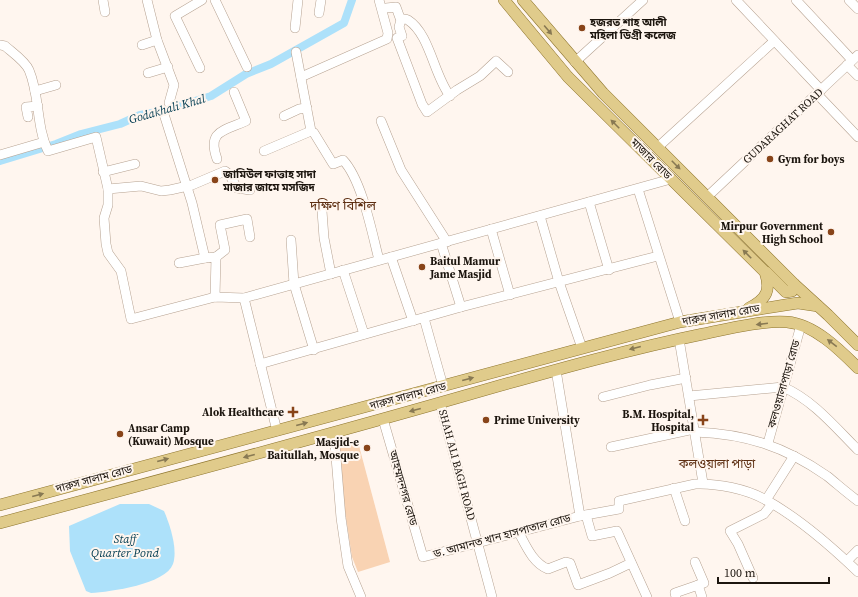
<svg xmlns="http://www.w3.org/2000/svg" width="858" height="597" viewBox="0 0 858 597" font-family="'Source Serif 4','Noto Sans Bengali',serif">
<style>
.green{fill:#f9d3b3}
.water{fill:#ade1fa}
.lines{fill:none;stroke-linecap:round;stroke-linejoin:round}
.canal{stroke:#ade1fa;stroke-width:8}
.minor-casing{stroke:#b6a291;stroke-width:10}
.major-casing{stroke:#8e752d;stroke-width:12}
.minor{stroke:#fff;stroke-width:9}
.major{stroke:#e0cb8b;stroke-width:11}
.oneway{fill:#887953}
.poi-dot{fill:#884419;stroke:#fff6ef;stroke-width:1.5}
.labels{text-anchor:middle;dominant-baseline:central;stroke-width:4;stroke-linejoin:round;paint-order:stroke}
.poi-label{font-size:11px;font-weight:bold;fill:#1c150e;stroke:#fff6ef;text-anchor:start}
.street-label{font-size:11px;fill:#1c150e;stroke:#fff6ef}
.water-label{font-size:12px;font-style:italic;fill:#003b50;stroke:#fff6ef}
.neighbourhood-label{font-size:12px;fill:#5d2e11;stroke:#fff6ef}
.quarter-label{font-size:13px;fill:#5d2e11;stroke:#fff6ef}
</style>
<rect width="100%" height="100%" fill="#fff6ef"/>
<path class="green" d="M358 442 390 562 358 572 352 557 335 446Z"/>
<path class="water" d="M120 504H149L164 511C170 525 178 549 173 564 166 584 110 592 91 593L86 591 70 551 69 526Z"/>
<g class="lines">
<path class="canal" d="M0 161 56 144 81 134 120 124 140 115 163 111 211 96 246 74 271 64 344 23 352 0"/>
<g class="minor-casing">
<g id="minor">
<path d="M103 0 105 12"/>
<path d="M147 0 157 40 174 85 169 103"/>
<path d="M215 0 247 67"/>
<path d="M736 0 821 90"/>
<path d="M796 0 852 60"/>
<path d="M849 0 858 9"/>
<path d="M386 8 396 7 400 18C403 20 405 18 408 20 430 34 434 76 450 96"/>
<path d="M319 13 321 0"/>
<path d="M401 20 399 27 402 36 397 38 422 104 427 112 457 90 480 76 496 61 508 72"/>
<path d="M295 28 298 0"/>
<path d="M0 45 5 46C13 53 25 61 29 70 40 96 36 126 48 151L96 137 108 189V205L104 218 106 244 108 253 121 271 131 319 215 297 244 298 671 179"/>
<path d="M142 45 157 40"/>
<path d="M296 52 311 131 314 133 333 164 343 160C362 180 372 233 379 260"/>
<path d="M575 62 643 0"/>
<path d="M847 65 858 76"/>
<path d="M200 68 175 16 202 0"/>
<path d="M148 73 168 67"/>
<path d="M301 77 387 39 388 33 379 0"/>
<path d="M35 91 56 85"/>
<path d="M817 94 858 137"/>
<path d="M163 111 192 203 205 258 216 257 215 297"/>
<path d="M284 116 299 109 307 108"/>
<path d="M28 117 26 107 38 106"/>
<path d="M381 121 401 170 447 242"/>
<path d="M658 147 773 42"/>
<path d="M264 151 311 131"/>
<path d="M0 155 44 142"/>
<path d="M217 159C207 131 223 131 246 121L234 92"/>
<path d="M103 172 135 164"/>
<path d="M108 189 141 186 161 191 170 190 192 185 225 171 229 174 237 188 250 190"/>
<path d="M638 189 680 322"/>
<path d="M707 197 858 55"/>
<path d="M589 202 609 270"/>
<path d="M322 211 324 238 331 274"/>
<path d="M540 216 559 282 582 348"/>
<path d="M491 229 510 295"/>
<path d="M291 240 294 284 314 350"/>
<path d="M441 243 461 307"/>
<path d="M216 257 225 250 220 225 247 219 250 237"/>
<path d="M391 257 413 321"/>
<path d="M179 263 205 258"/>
<path d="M343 270 364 334"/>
<path d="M244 298 277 431"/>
<path d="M424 318 443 386"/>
<path d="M679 339 703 483"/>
<path d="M260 364 461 307 658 256"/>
<path d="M556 370 580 516"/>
<path d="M689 396 783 387C813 400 835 427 858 450"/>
<path d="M603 397 650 385 686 378"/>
<path d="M440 403 492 597"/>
<path d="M383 419 423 557 580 516 619 509V501L695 484C717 483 747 489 766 500 797 517 833 548 858 572"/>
<path d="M695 432C746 434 784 446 827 476 837 484 847 493 858 501"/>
<path d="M334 433 341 518 348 566 361 597"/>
<path d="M768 443 801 325"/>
<path d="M611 447 694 429"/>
<path d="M674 488 685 521"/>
<path d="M766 500 794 456"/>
<path d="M586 515 592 536 617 531 647 597"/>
<path d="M519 533C526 546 533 563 548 569L566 562 570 563 578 585 610 573 631 563"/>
<path d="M847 561 858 550"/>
<path d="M753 578 738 544 730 531 764 514 772 504"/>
<path d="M698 585 702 597"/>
<path d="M676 597 675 593 704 583 695 562"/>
</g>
</g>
<g class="major-casing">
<g id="major">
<path d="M504 0 568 77 765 272C771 290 767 299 749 308"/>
<path d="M523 0 603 93 794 284 828 315 858 345"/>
<path d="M766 272 786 292 792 291 794 284"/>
<path d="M0 505 680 322 785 305 798 303 818 306"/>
<path d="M0 523C163 479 326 436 488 389 559 369 630 349 703 334 727 329 763 320 787 322 814 324 840 350 858 368"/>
</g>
</g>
<use href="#minor" class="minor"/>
<use href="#major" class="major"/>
</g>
<defs><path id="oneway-solid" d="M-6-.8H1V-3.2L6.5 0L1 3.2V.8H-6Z"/></defs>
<g class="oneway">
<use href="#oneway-solid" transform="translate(548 30) rotate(50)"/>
<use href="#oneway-solid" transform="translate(615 124) rotate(-135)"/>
<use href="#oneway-solid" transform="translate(676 165) rotate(45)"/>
<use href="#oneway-solid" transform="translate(747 254) rotate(-135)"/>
<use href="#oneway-solid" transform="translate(762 324) rotate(173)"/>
<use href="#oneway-solid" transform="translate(832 343) rotate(-143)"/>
<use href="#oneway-solid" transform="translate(635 348) rotate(166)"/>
<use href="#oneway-solid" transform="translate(468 379) rotate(-15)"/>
<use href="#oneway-solid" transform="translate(415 410) rotate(165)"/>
<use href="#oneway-solid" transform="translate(302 424) rotate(-15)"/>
<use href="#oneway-solid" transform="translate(249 456) rotate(165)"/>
<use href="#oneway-solid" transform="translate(163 460) rotate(-15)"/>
<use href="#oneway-solid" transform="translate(38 495) rotate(-15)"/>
</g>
<g class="poi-dot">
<circle cx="582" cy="28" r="4"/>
<circle cx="770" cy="159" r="4"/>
<circle cx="215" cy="180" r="4"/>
<circle cx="831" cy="232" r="4"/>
<circle cx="422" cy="267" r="4"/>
<path d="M291 406h4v4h4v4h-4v4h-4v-4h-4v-4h4z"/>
<circle cx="486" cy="420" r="4"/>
<path d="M701 414h4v4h4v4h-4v4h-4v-4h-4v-4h4z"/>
<circle cx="120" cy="434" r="4"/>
<circle cx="367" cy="448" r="4"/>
</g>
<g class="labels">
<g class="poi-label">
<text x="590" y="22">হজরত শাহ আলী<tspan x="590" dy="13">মহিলা ডিগ্রী কলেজ</tspan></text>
<text x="778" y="159">Gym for boys</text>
<text x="223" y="174">জামিউল ফাত্তাহ সাদা<tspan x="223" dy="13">মাজার জামে মসজিদ</tspan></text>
<text x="823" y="226" text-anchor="end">Mirpur Government<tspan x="823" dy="13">High School</tspan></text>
<text x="430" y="261">Baitul Mamur<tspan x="430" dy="13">Jame Masjid</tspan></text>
<text x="284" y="412" text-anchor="end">Alok Healthcare</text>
<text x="694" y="414" text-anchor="end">B.M. Hospital,<tspan x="694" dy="13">Hospital</tspan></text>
<text x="494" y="420">Prime University</text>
<text x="128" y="428">Ansar Camp<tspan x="128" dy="13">(Kuwait) Mosque</tspan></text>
<text x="359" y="442" text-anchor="end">Masjid-e<tspan x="359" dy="13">Baitullah, Mosque</tspan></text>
</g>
<g class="street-label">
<text transform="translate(783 126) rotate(-43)">GUDARAGHAT ROAD</text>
<text transform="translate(651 159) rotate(45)">মাজার রোড</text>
<text transform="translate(721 315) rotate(-10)">দারুস সালাম রোড</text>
<text transform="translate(784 384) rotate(-74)">কলওয়ালাপাড়া রোড</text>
<text transform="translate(408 396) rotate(-15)">দারুস সালাম রোড</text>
<text transform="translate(457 465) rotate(75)">SHAH ALI BAGH ROAD</text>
<text transform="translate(94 479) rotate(-15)">দারুস সালাম রোড</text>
<text transform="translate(403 488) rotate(74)">আহম্মদনগর রোড</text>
<text transform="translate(502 536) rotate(-15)">ড. আমানত খান হাসপাতাল রোড</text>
</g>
<g class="water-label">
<text transform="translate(167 109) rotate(-16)">Godakhali Khal</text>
<text x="125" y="539">Staff<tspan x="125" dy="14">Quarter Pond</tspan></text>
</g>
<g class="neighbourhood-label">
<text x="717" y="464">কলওয়ালা পাড়া</text>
</g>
<g class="quarter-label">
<text x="343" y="205">দক্ষিণ বিশিল</text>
</g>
</g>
<path d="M718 577v6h111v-6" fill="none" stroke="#1c150e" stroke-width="2"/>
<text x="724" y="577" font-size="12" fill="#1c150e" stroke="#fff6ef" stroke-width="3" paint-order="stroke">100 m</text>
</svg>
